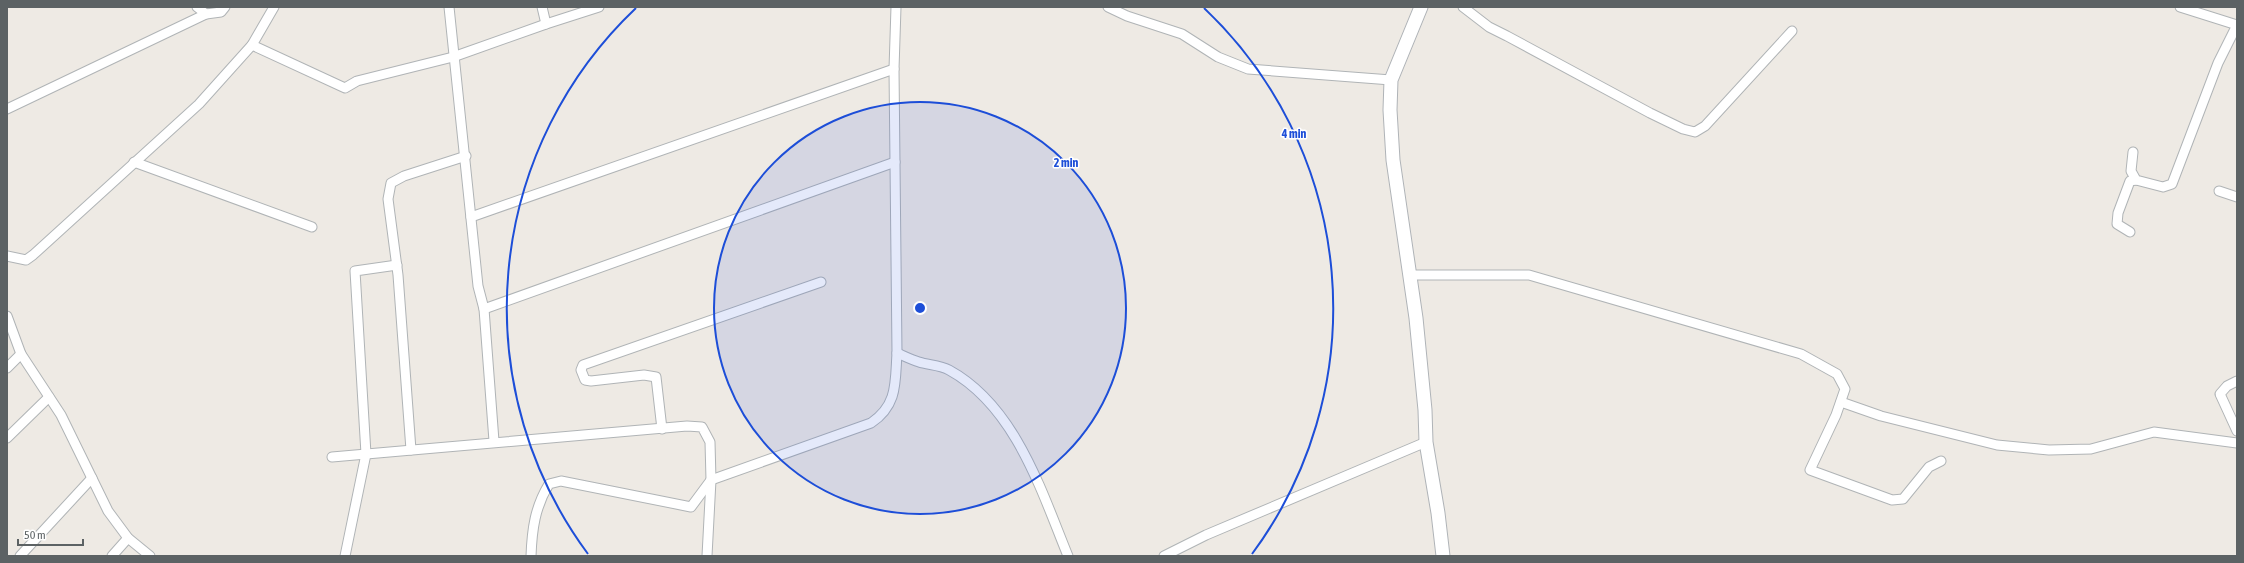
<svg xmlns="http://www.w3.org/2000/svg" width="2244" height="563" viewBox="0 0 2244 563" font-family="'Asap Condensed',sans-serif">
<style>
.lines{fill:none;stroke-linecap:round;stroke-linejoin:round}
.street-casing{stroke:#b0b4b6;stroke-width:11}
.secondary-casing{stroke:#afb3b7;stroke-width:15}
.street{stroke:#fff;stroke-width:9}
.secondary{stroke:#fff;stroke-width:13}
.ring{fill:none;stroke:#1d4ed8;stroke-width:2}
.centre{fill:#1d4ed8;stroke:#fff;stroke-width:2}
.ring-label{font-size:12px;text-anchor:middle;font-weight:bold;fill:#1d4ed8;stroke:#fff;stroke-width:3;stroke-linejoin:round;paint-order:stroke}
</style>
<rect width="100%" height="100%" fill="#eeeae4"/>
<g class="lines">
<g class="street-casing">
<g id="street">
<path d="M197 7 206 14"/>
<path d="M449 7 478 286 484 309 494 441"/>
<path d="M542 7 546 24"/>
<path d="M1108 7 1127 16 1182 34 1218 57 1248 69 1391 80"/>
<path d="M1463 7 1489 27 1507 36 1650 113 1683 129 1695 132 1705 126 1792 31"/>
<path d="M2180 7 2237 25"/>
<path d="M252 45 345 88 357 81 453 57 546 24 599 7"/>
<path d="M7 109 206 14 221 12 225 7"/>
<path d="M2133 152 2131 171 2136 180 2163 187 2172 184 2218 63 2237 25"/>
<path d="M134 162 312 227"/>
<path d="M2219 191 2237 197"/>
<path d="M471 217 894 69"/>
<path d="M2130 232 2117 224 2118 213 2130 181 2136 180"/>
<path d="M7 256 26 260 33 255 199 104 252 45 274 7"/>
<path d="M1409 275H1529L1801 354 1837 374 1845 389 1836 415 1810 470 1892 500 1903 499 1929 467 1941 461"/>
<path d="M484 309 895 162"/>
<path d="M7 316 21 354 61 415 108 511 128 538 150 556"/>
<path d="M897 353C904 356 912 360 919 362 928 365 940 365 949 370 1015 406 1041 490 1068 556"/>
<path d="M7 368 21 354"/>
<path d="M2237 381 2227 386 2220 394 2237 431"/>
<path d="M1841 402 1881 416 1997 445 2049 450 2091 449 2154 432 2237 443"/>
<path d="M662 429 656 377 644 375 591 381 585 380 581 370 583 365 821 282"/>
<path d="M7 438 49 397"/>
<path d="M411 450 398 275 388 199 391 183 404 176 466 156"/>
<path d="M332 457 687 426 702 427 710 442 711 480 707 556"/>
<path d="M20 556 92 478"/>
<path d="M112 556 128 538"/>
<path d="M345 556 366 454 355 271 397 265"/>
<path d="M531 556C532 529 535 507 549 484L561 481 691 507 711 480 871 423C898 405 895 382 897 353L894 69 896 7"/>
<path d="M1164 556 1206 535 1426 442"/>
</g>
</g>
<g class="secondary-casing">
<path id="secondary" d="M1421 7 1391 80 1390 110 1393 160 1416 318 1425 410 1426 442 1438 513 1443 556"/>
</g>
<use href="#street" class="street"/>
<use href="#secondary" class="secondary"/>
</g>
<circle cx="920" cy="308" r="206" fill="#1d4ed8" fill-opacity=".12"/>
<g class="ring">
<circle cx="920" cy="308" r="206"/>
<path d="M588 554A413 413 0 0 1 636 8M1204 8A413 413 0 0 1 1252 554"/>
</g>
<circle cx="920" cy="308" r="6" class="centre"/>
<g class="ring-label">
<text x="1294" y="138">4 min</text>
<text x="1066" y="167">2 min</text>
</g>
<rect width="2244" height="563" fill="none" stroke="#5c6264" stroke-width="16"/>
<path d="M18 539v6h65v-6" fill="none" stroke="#5c6264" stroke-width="2"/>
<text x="24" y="539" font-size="12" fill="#5c6264" stroke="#ffffff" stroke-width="3" paint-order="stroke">50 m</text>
</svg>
